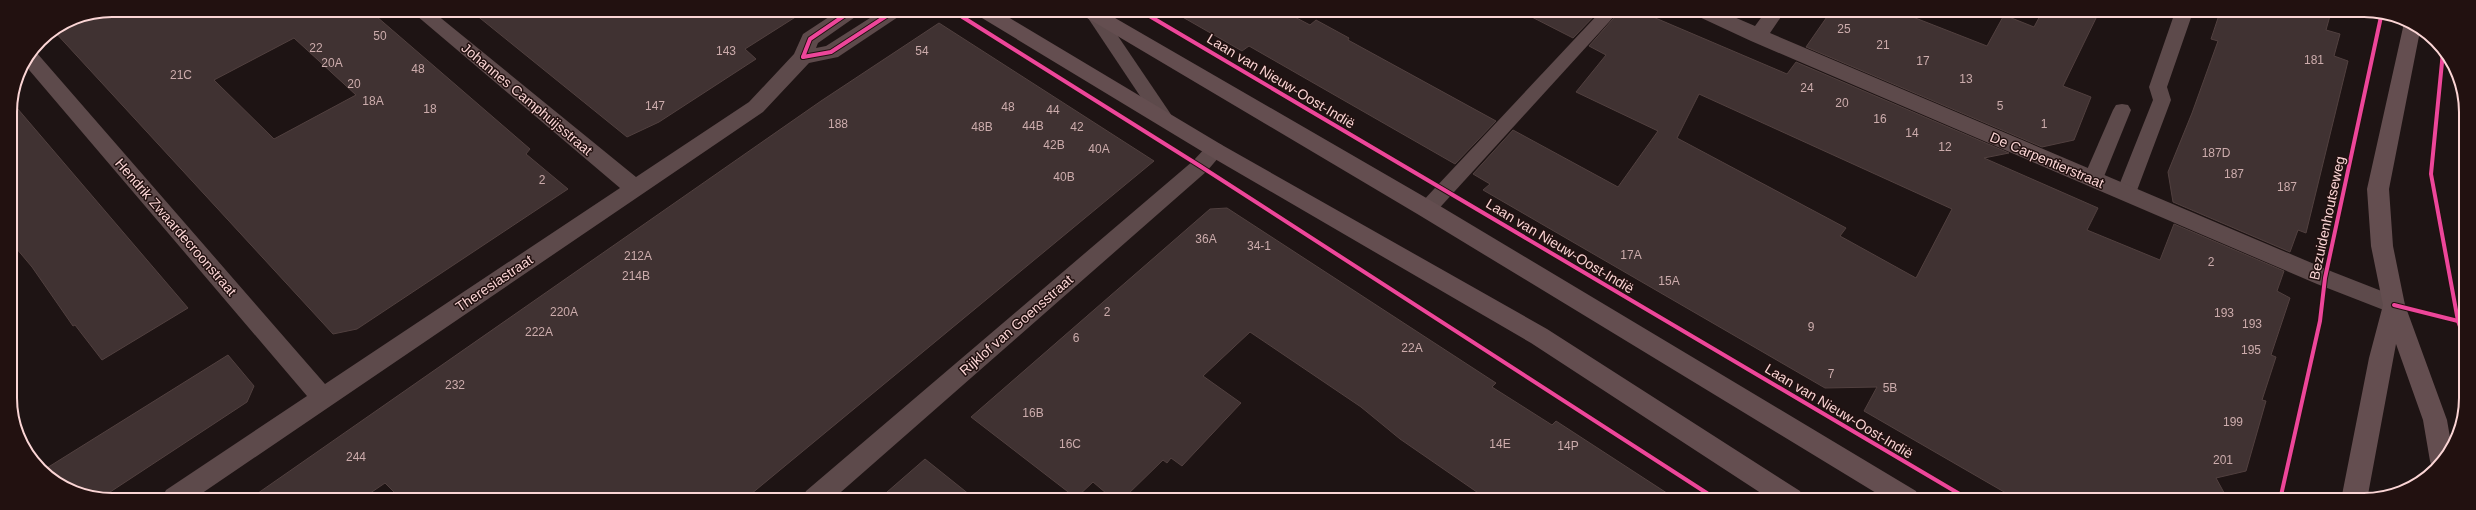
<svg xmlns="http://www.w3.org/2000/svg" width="2476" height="510" viewBox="0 0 2476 510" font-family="Helvetica,sans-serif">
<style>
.building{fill:#403232;stroke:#51403f;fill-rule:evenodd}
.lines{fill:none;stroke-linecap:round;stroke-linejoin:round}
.lane{fill:#5d4a4b;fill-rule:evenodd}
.street{fill:#5d4a4b;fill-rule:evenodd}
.secondary{fill:#644e50;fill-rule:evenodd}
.cycleway-casing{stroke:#221110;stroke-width:6}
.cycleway{stroke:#ed469a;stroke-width:4}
.labels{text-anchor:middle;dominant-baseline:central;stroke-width:3;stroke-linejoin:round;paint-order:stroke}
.number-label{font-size:12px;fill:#ccacac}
.street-label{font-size:14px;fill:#fbd5d5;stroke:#221110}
.rim{fill:none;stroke:#fbd5d5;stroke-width:2}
</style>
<rect width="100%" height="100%" fill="#1e1414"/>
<g class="building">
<path d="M112 10H369L530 149 526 154 568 189 357 329 333 334 54 31 73 18ZM294 38 356 95 274 139 214 80Z"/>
<path d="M470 10H703L805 11 745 49 756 59 659 122 627 137Z"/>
<path d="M1172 11H1293L1289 14 1310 25 1316 20 1349 38 1348 40 1496 121 1455 164 1249 46 1242 51Z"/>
<path d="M1520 11H1599L1573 38Z"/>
<path d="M1620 11H1639L1787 74 1796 62 2009 153 1984 158 2098 208 2087 230 2160 260 2174 224 2284 271 2277 291 2290 298 2271 355 2276 357 2262 400 2266 401 2246 471 2216 478 2228 500H2018L1864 411 1877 387 1825 388 1483 190 1490 184 1473 174 1513 130 1618 187 1658 131 1576 92 1606 55 1589 46ZM1699 94 1952 209 1916 278 1840 236 1846 228 1677 138Z"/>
<path d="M1831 11 1900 12 1987 46 2004 15 2034 27 2042 12H2099L2063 86 2091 97 2074 140 2042 147 1806 47Z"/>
<path d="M2220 12H2331L2326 30 2340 34 2334 56 2348 61 2306 233 2298 230 2290 252 2173 202 2168 172 2192 113 2218 41 2211 39Z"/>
<path d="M939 23 1154 161 745 499 400 498 385 483 363 498H251L821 101Z"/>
<path d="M11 101 188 308 102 360 75 325 73 326 32 267 11 242Z"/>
<path d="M1227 208 1496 383 1492 387 1552 425 1556 421 1676 499H1487L1400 439 1361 407 1250 332 1203 376 1241 403 1182 466 1171 458 1167 463 1163 460 1123 499H1113L1093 482 1076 498 971 417 1210 209Z"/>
<path d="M228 355 254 386 247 402 101 498H92L42 471Z"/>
<path d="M925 459 975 499H879Z"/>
</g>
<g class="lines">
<g class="lane">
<path d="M1089 11H1101L1170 113 1173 118 1170 123 1164 125 1158 123 1086 15Z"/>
<path d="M1601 11H1619L1434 214 1427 216 1420 214 1417 209 1420 204Z"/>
<path d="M2175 12H2193L2167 87 2171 100 2136 193 2133 198 2126 200 2119 198 2116 193 2153 100 2149 87Z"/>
<path d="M2122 104 2128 105 2131 110 2103 179 2100 184 2093 186 2086 184 2083 179 2113 110 2116 105Z"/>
</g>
<g class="street">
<path d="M410 10H431L636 177 749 102 794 54 803 34 838 11H860L858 15 818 43 816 48 826 46 881 11H903L901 15 838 57 809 63 763 112 195 498H162L166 490 307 396 24 64 32 51 36 52 325 384 620 188Z"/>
<path d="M1693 11H1720L1755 26 1766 11H1785L1770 33 2333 272 2402 299 2405 305 2402 311 2394 314 2317 284 1751 41 1695 15Z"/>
<path d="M1215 142 1222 145 1225 150 1207 171 833 499H803L806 491 1193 161 1208 145Z"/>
</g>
<g class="secondary">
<path d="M975 11H998L1222 145 1547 329 1800 491 1803 499H1770L1531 343 1208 155 977 15Z"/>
<path d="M1080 11H1103L1435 203 1916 491 1919 499H1886L1419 215 1082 15Z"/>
<path d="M2404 23 2420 31 2389 189 2393 246 2405 305 2447 420 2452 449 2435 469H2433L2430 461 2423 420 2396 344 2367 500H2341L2369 358 2383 305 2371 246 2367 189Z"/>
</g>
<g class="cycleway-casing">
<g id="cycleway">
<path d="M953 11 1200 166 1716 499"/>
<path d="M1141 11 1968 499"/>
<path d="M2443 52 2431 174 2458 321 2464 337"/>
<path d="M803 57 831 52 894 11"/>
<path d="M803 57 810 39 851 11"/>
<path d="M2394 305 2458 321"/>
<path d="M2280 500 2320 321 2325 278 2382 12"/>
</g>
</g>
<use href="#cycleway" class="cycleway"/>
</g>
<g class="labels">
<g class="number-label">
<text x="1844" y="29">25</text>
<text x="380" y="36">50</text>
<text x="1883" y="45">21</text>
<text x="316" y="48">22</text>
<text x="726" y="51">143</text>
<text x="922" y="51">54</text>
<text x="2314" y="60">181</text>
<text x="1923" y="61">17</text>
<text x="332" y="63">20A</text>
<text x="418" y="69">48</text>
<text x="181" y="75">21C</text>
<text x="1966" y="79">13</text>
<text x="354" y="84">20</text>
<text x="1807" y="88">24</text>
<text x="373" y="101">18A</text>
<text x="1842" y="103">20</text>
<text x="655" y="106">147</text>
<text x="2000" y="106">5</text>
<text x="1008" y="107">48</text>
<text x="430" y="109">18</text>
<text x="1053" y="110">44</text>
<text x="1880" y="119">16</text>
<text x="838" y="124">188</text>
<text x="2044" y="124">1</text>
<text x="1033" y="126">44B</text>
<text x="982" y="127">48B</text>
<text x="1077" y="127">42</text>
<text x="1912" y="133">14</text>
<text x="1054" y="145">42B</text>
<text x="1945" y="147">12</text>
<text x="1099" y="149">40A</text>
<text x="2216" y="153">187D</text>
<text x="2234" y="174">187</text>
<text x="1064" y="177">40B</text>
<text x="542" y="180">2</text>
<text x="2287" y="187">187</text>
<text x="1206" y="239">36A</text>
<text x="1259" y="246">34-1</text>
<text x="1631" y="255">17A</text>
<text x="638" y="256">212A</text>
<text x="2211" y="262">2</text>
<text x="636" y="276">214B</text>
<text x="1669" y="281">15A</text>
<text x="564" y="312">220A</text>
<text x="1107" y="312">2</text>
<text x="2224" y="313">193</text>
<text x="2252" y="324">193</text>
<text x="1811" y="327">9</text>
<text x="539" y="332">222A</text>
<text x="1076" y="338">6</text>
<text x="1412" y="348">22A</text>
<text x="2251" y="350">195</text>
<text x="1831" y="374">7</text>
<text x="455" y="385">232</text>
<text x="1890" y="388">5B</text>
<text x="1033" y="413">16B</text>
<text x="2233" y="422">199</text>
<text x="1070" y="444">16C</text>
<text x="1500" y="444">14E</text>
<text x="1568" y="446">14P</text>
<text x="356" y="457">244</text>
<text x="2223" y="460">201</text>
</g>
<g class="street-label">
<text transform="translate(1281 81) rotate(31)">Laan van Nieuw-Oost-Indië</text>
<text transform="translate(527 99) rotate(40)">Johannes Camphuijsstraat</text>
<text transform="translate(2047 160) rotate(23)">De Carpentierstraat</text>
<text transform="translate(2327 218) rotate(-78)">Bezuidenhoutseweg</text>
<text transform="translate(176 227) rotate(49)">Hendrik Zwaardecroonstraat</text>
<text transform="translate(1560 246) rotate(31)">Laan van Nieuw-Oost-Indië</text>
<text transform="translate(494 283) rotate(-34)">Theresiastraat</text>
<text transform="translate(1016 325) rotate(-41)">Rijklof van Goensstraat</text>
<text transform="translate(1839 411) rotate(31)">Laan van Nieuw-Oost-Indië</text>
</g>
</g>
<path d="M0 0H2476V510H0ZM112 17H2364A95 95 0 0 1 2459 112V398A95 95 0 0 1 2364 493H112A95 95 0 0 1 17 398V112A95 95 0 0 1 112 17Z" fill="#221110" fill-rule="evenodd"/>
<path class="rim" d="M112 17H2364A95 95 0 0 1 2459 112V398A95 95 0 0 1 2364 493H112A95 95 0 0 1 17 398V112A95 95 0 0 1 112 17Z"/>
</svg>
